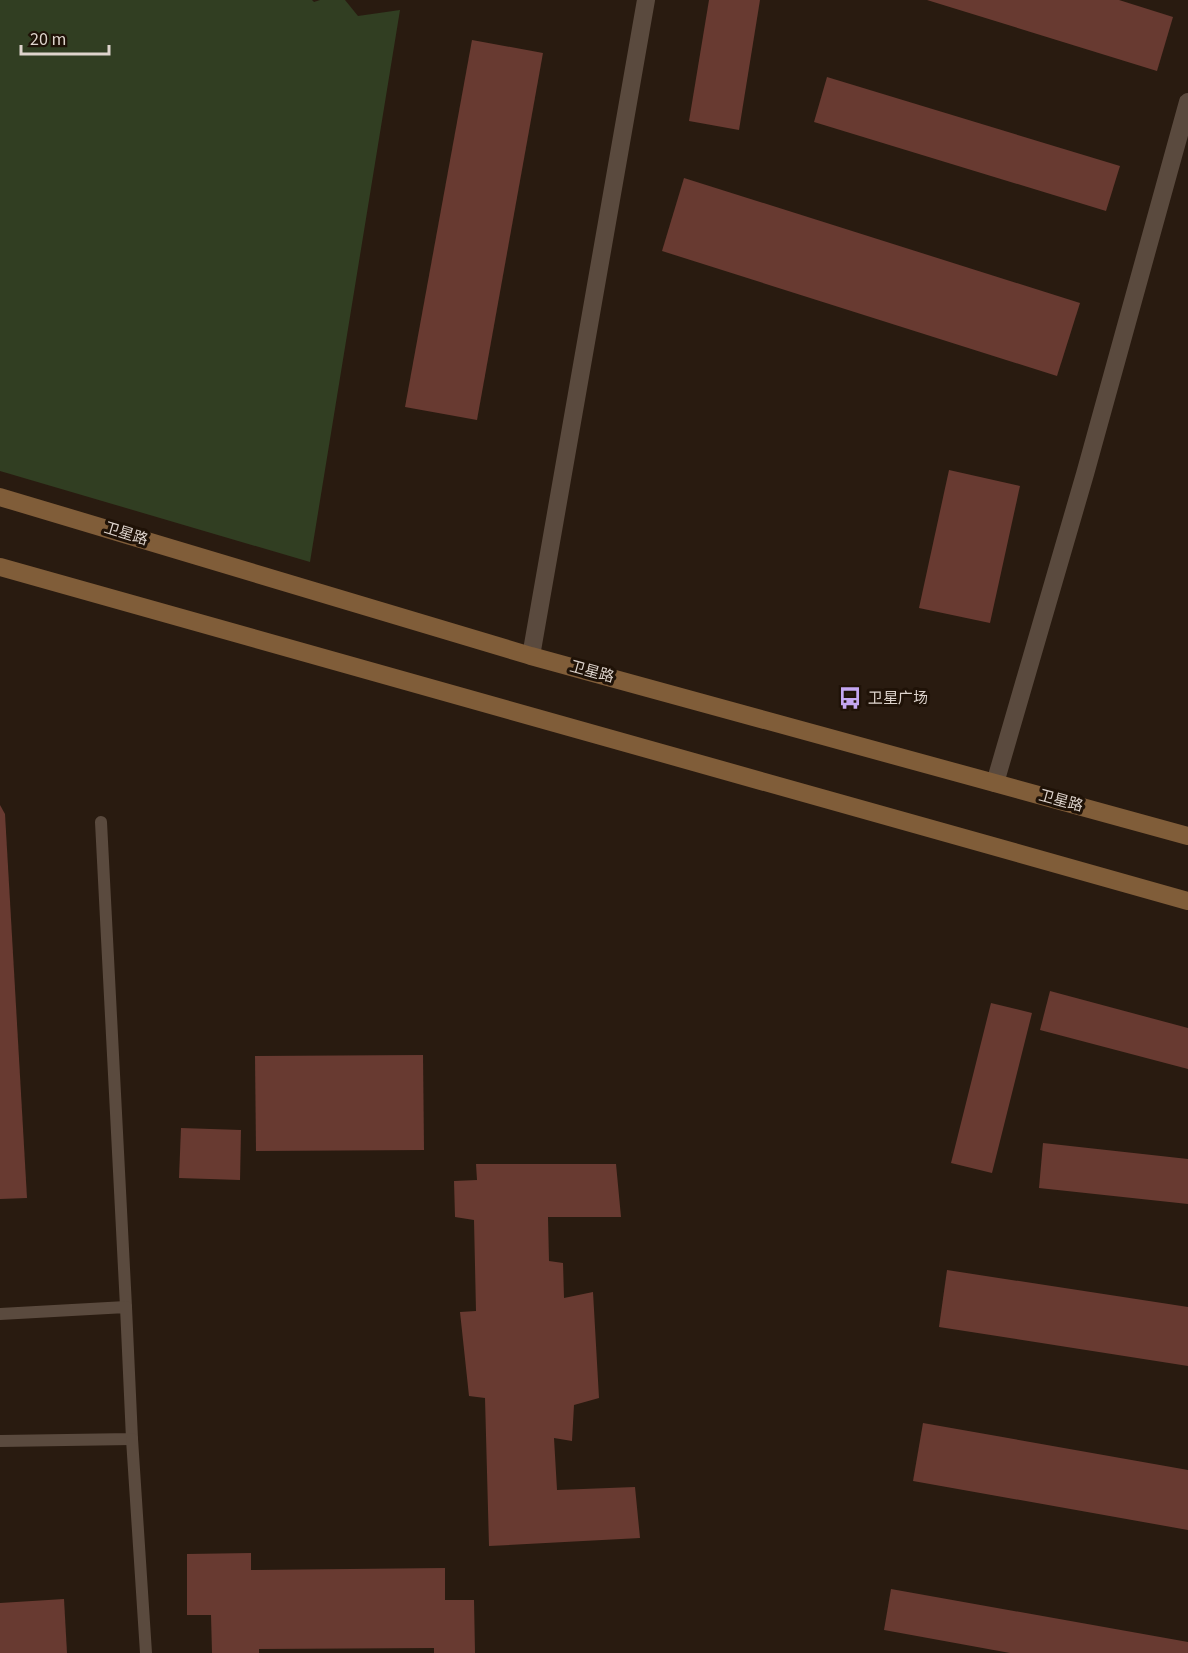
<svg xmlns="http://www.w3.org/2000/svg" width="1188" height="1653" viewBox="0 0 1188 1653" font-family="'Source Sans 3','Noto Sans SC',sans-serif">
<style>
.green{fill:#313e22}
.building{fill:#683a31}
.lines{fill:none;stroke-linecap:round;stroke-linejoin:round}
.lane{stroke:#5a4a3e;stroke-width:12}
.street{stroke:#5a4a3e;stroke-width:18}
.secondary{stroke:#805d39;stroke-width:18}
.labels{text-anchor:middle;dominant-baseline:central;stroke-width:6;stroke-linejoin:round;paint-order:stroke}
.street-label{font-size:15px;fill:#ded4cd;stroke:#1f1207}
.poi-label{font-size:15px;fill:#ded4cd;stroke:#1f1207;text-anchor:start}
</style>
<rect width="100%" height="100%" fill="#291b10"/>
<path class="green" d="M0 0H312L314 2 320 0H345L358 16 400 10 310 562 0 471Z"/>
<g class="building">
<path d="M709 0H760L739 130 689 121Z"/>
<path d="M927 0H1119L1173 17 1157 71Z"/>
<path d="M472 40 543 53 477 420 405 407Z"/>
<path d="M827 77 1120 166 1106 211 814 122Z"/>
<path d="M684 178 1080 303 1057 376 662 251Z"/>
<path d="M949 470 1020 486 990 623 919 608Z"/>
<path d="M0 805 5 814 27 1198 0 1199Z"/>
<path d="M1050 991 1188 1028V1069L1040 1030Z"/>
<path d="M991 1003 1032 1013 992 1173 951 1163Z"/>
<path d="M423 1055 424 1150 256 1151 255 1056Z"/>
<path d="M181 1128 241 1130 240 1180 179 1178Z"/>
<path d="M1043 1143 1188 1159V1204L1039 1188Z"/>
<path d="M476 1164H616L621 1217H548L549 1261 563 1263 564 1298 593 1292 599 1398 574 1405 572 1441 554 1438 557 1490 635 1487 640 1538 489 1546 485 1398 469 1396 460 1312 476 1311 474 1220 455 1217 454 1181 477 1180Z"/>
<path d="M947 1270 1188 1307V1366L939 1327Z"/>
<path d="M923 1423 1188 1470V1530L913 1481Z"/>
<path d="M251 1553V1570L445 1568V1600H474L475 1653H434V1648L259 1649V1653H212L211 1615H187V1554Z"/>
<path d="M891 1589 1188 1642V1653H1010L884 1630Z"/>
<path d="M64 1599 67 1653H0V1603Z"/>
</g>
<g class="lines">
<g class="lane">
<path d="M101 822 126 1307"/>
<path d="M0 1314 126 1307 132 1439 0 1441"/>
<path d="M132 1439 146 1653"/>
</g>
<g class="street">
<path d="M531 656 646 0"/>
<path d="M995 783 1085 474 1188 102"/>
</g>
<g class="secondary">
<path d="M0 497 531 656 1188 836"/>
<path d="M0 567 1188 901"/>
</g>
</g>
<defs>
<g id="bus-bare" transform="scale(1.8)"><path d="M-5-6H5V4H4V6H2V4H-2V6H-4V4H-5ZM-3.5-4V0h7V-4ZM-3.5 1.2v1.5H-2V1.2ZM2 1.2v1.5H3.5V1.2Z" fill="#c4a7f1" stroke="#1f1207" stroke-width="2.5" paint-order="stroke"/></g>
</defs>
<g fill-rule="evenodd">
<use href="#bus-bare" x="850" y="698"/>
</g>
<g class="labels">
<g class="street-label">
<text transform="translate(126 534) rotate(17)">卫星路</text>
<text transform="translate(592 672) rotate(15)">卫星路</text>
<text transform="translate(1061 801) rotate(15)">卫星路</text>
</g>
<g class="poi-label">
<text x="868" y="698">卫星广场</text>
</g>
</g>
<path d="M21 45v9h88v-9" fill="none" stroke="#ded4cd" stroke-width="3"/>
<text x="30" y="45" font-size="18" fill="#ded4cd" stroke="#1f1207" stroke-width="4.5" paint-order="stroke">20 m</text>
</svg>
